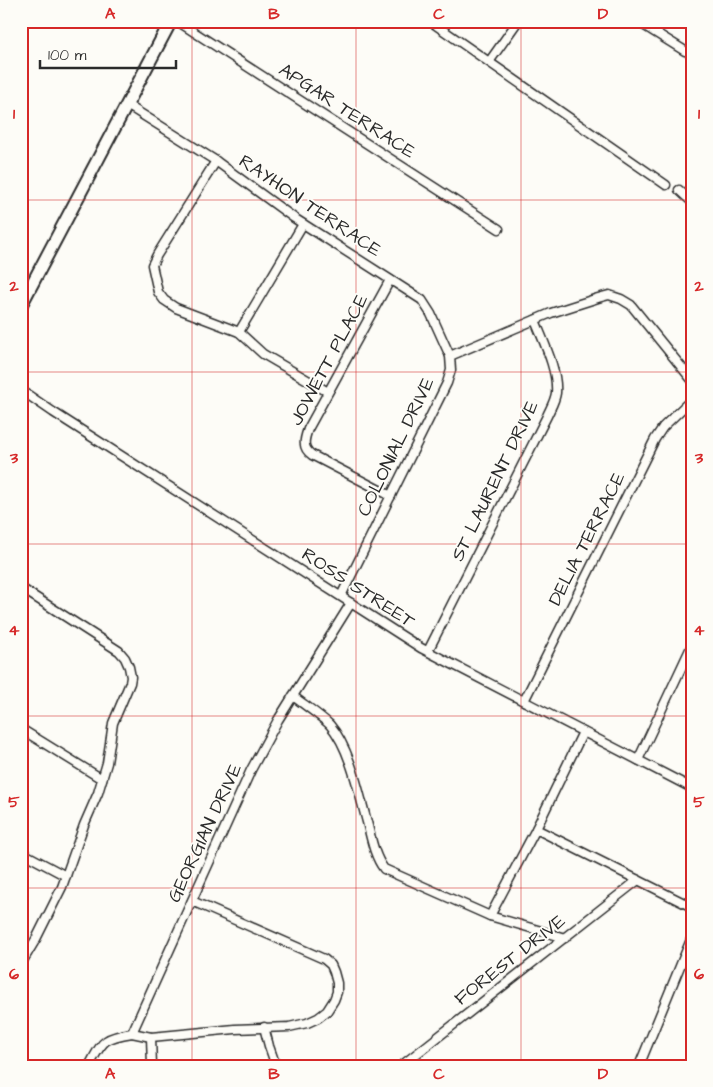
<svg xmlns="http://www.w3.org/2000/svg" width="713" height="1087" viewBox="0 0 713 1087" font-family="'Architects Daughter',sans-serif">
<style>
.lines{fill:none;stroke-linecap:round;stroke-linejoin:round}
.minor-casing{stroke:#2b2b2b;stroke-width:11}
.secondary-casing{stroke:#2b2b2b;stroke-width:15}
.minor{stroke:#fdfcf7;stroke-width:8}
.secondary{stroke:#fdfcf7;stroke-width:11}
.grid{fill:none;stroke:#d62828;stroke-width:1;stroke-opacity:0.55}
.labels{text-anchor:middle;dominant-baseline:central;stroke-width:4;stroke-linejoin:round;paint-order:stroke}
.street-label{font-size:19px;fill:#2b2b2b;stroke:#fdfcf7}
.neatline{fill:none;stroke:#d62828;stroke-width:2}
.grid-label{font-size:16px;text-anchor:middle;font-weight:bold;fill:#d62828}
</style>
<rect width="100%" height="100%" fill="#fdfcf7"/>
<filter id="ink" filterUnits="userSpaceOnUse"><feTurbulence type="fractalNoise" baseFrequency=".02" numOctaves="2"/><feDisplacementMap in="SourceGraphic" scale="10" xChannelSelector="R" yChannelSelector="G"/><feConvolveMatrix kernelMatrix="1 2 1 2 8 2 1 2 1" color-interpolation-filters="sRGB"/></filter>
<g filter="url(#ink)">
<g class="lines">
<g class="minor-casing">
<g id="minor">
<path d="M177 21 499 229"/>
<path d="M430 21 666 185"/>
<path d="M637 21 685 51 692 52"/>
<path d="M489 62 518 21"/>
<path d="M127 105 216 161 294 218 422 300 431 314 450 356 451 370 447 383 341 596"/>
<path d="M216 161 157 255 152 265 158 292 164 300 176 308 239 332 263 354 328 392"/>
<path d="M679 190 692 202"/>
<path d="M390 280 308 429C304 440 302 448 312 455L391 496"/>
<path d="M239 332 303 224"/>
<path d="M450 356 551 313 598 298 609 295 621 299 631 305 692 380"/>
<path d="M21 390 53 412 421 648 692 788"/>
<path d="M21 588 119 651 125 658 129 667 131 677 130 683 113 723 107 763 98 793 84 825 62 887 36 939 21 964"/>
<path d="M428 651 547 416C550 409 555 401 556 393 558 370 543 341 535 320"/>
<path d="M293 696C303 704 321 716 330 725 350 748 359 793 367 822 371 837 374 856 384 869L490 916 565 938"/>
<path d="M524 701 655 439 663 427 692 399"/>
<path d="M21 729 102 779"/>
<path d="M638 760 692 645"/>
<path d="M536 829 692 907"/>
<path d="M21 852 66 876"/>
<path d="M490 916 536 829 583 732"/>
<path d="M264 1027 269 1046 276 1066"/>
<path d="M132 1033 151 1037 235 1029 289 1027 307 1023 318 1018 327 1011 334 1000 337 992V983L334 972 331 965 324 959 192 901"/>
<path d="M151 1037 152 1066"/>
<path d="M89 1066C103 1041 102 1038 132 1033L251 770 278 720 351 603"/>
<path d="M401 1066 638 880"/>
<path d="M639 1066 692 937"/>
</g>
</g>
<g class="secondary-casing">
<path id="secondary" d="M21 305 171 21"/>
</g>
<use href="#minor" class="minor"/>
<use href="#secondary" class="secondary"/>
</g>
</g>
<path class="grid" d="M192 21V1066M356 21V1066M521 21V1066M21 200H692M21 372H692M21 544H692M21 716H692M21 888H692"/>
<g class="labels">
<g class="street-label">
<text transform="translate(347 111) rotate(33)">APGAR TERRACE</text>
<text transform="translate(310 206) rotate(34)">RAYHON TERRACE</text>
<text transform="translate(329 360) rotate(-62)">JOWETT PLACE</text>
<text transform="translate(396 447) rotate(-64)">COLONIAL DRIVE</text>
<text transform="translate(495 481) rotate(-64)">ST LAURENT DRIVE</text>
<text transform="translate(587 539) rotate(-63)">DELIA TERRACE</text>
<text transform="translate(358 588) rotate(33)">ROSS STREET</text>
<text transform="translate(205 833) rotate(-65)">GEORGIAN DRIVE</text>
<text transform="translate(510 960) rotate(-38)">FOREST DRIVE</text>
</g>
</g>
<rect width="713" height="1087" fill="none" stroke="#fdfcf7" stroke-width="55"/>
<path d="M40 60v8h136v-8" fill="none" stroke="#2b2b2b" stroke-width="2.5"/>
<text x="48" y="60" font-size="15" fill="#2b2b2b" stroke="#fdfcf7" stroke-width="4" paint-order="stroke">100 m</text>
<rect x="28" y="28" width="658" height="1032" class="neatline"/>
<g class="grid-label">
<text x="110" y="19">A</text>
<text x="274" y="19">B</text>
<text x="439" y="19">C</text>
<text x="603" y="19">D</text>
<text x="14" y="119">1</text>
<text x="699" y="119">1</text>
<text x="14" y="291">2</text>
<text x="699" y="291">2</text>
<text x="14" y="463">3</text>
<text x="699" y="463">3</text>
<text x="14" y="635">4</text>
<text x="699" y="635">4</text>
<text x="14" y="807">5</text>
<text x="699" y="807">5</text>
<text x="14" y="979">6</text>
<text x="699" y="979">6</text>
<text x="110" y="1079">A</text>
<text x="274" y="1079">B</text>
<text x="439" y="1079">C</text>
<text x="603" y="1079">D</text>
</g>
</svg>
